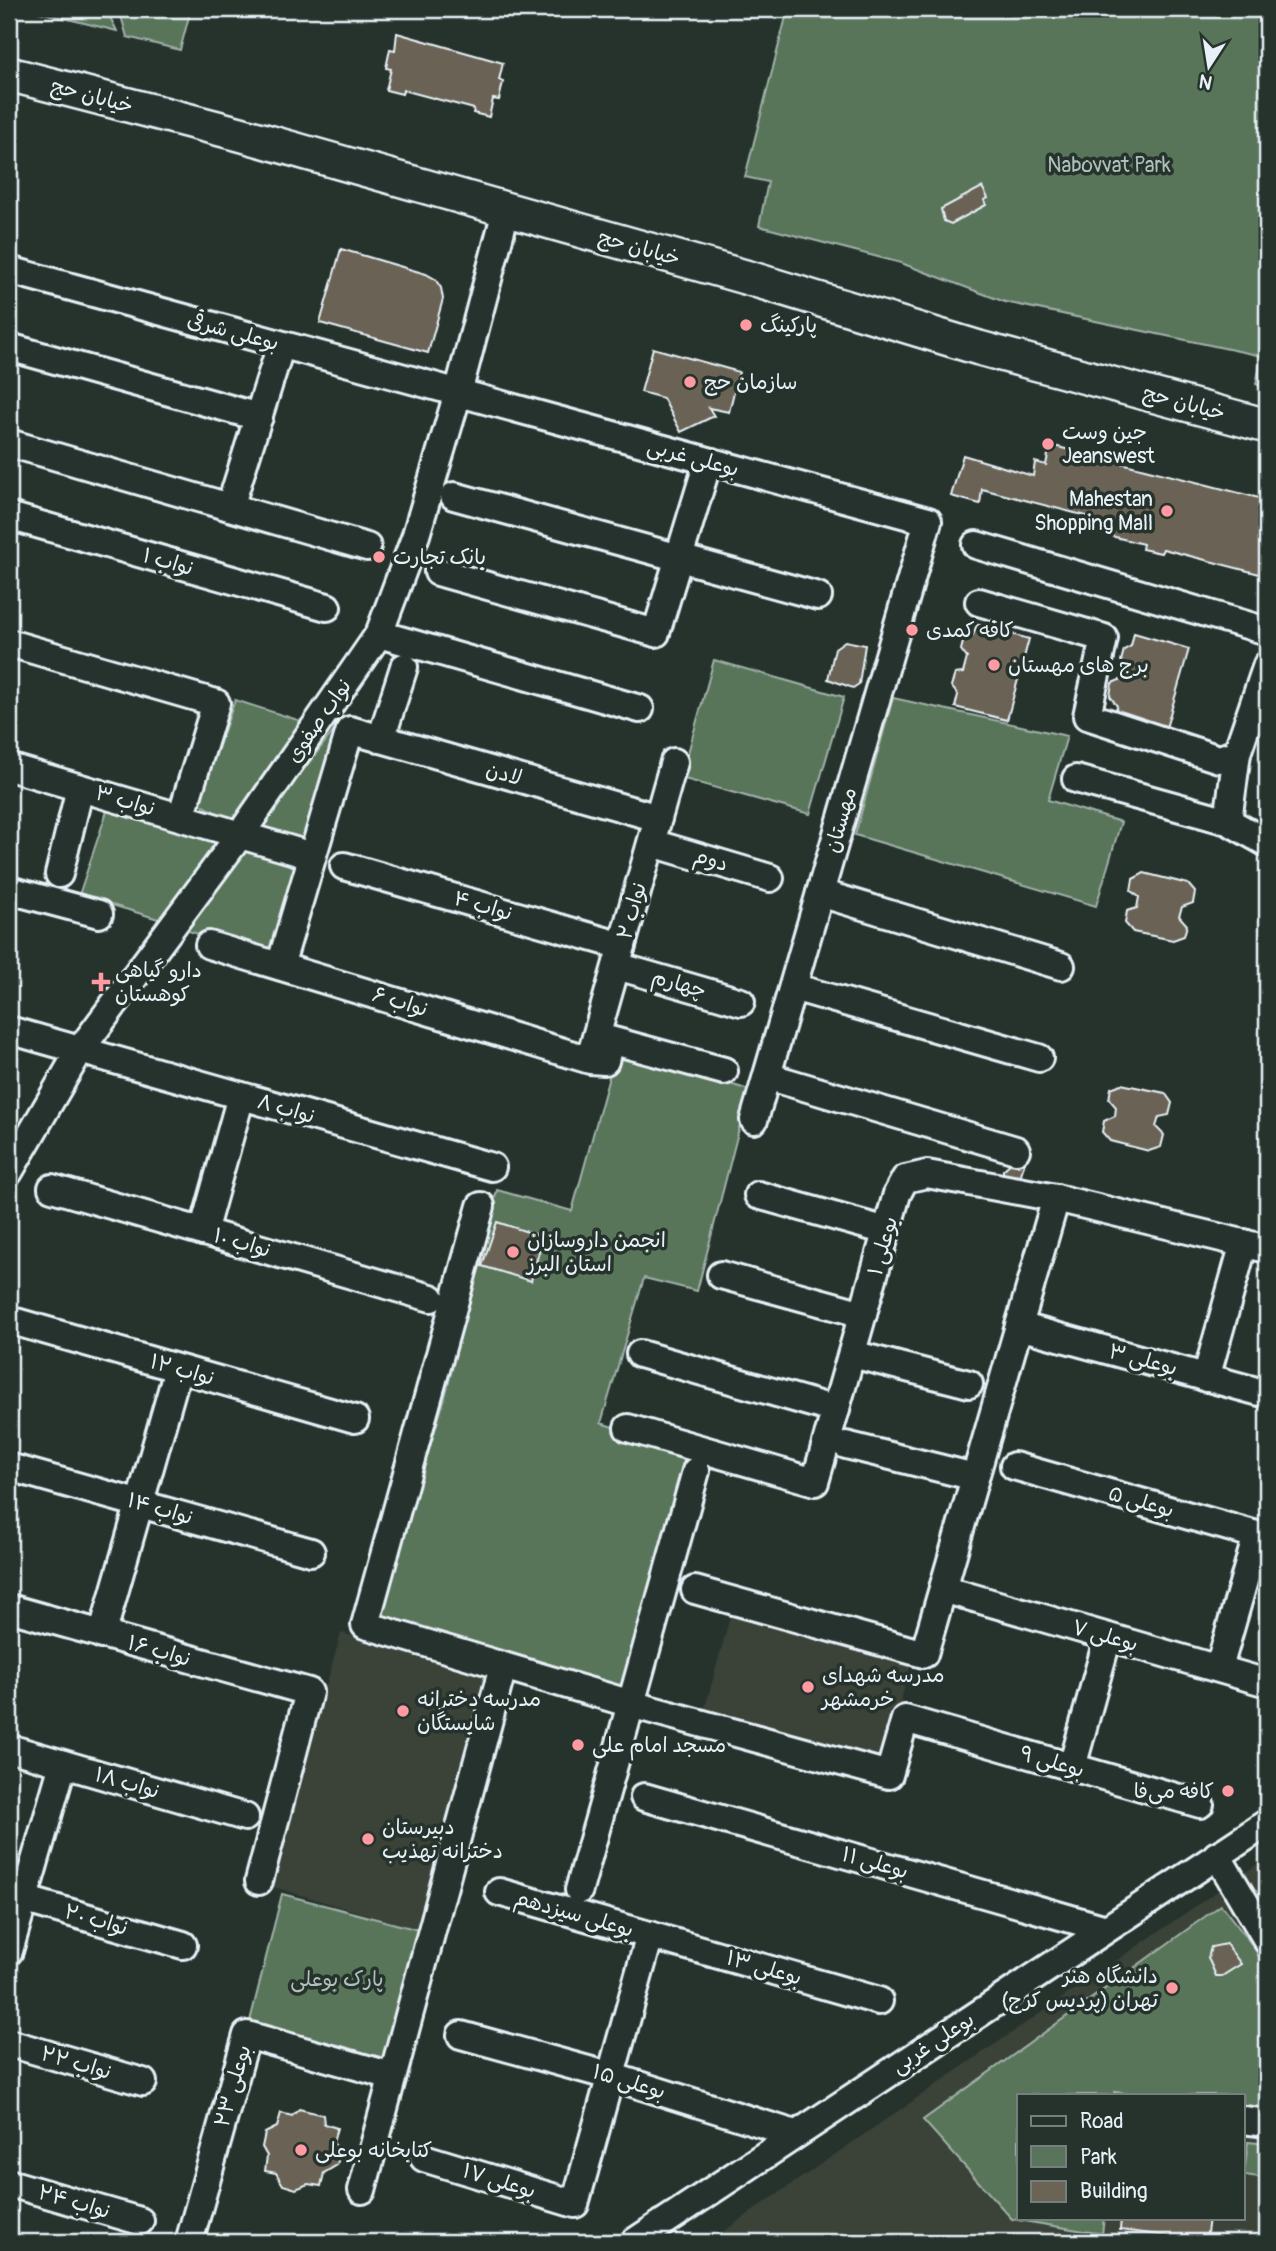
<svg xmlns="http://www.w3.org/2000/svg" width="1276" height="2251" viewBox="0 0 1276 2251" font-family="Pangolin,'Playpen Sans Arabic',sans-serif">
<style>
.built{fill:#3b4239;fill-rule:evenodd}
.green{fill:#59745a;stroke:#a0b2a9;stroke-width:2}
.building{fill:#6b6454;stroke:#e8f1f8;stroke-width:2}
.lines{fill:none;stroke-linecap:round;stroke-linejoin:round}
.minor-casing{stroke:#e8f1f8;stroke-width:32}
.major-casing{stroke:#e8f1f8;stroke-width:38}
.minor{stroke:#26332d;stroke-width:26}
.major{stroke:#26332d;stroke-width:33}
.poi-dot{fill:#ff9aa2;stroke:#26332d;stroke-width:2.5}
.labels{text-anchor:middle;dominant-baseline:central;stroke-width:7;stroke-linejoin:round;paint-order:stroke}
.street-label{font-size:21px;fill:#e8f1f8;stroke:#26332d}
.park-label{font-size:21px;fill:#afbfb9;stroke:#26332d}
.poi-label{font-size:21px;fill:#e8f1f8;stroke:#26332d;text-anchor:start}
</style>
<rect width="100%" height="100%" fill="#26332d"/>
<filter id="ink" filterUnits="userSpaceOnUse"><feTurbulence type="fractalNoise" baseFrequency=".0143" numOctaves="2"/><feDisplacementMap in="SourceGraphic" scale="14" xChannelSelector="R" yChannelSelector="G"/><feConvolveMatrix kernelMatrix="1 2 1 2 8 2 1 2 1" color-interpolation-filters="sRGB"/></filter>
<g filter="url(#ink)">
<g class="built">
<path d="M732 1610 912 1660 883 1765 703 1715Z"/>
<path d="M341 1633 498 1675 426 1932 270 1886Z"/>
<path d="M1267 1858V2242H708L1232 1881ZM1019 2095H1243V2218H1019Z"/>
</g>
<g class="green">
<path d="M27 9H106L117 31Z"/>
<path d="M119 9H191L180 50 127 37Z"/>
<path d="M788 9H1267V388L1256 384 1262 356 1005 302 901 263 759 226 768 182 745 177Z"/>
<path d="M714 660 844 697 810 814 681 778Z"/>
<path d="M893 698 1067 736 1048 800 1121 822 1096 906 855 835Z"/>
<path d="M235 700 301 721 231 821 199 803Z"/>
<path d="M342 720 307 846 256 831Z"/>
<path d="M108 808 226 839 165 921 79 895Z"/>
<path d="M244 847 302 863 276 958 182 929Z"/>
<path d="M617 1048 749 1090 697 1291 644 1278 601 1423 687 1452 620 1689 378 1619 445 1397 497 1190 572 1211Z"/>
<path d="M282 1894 426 1932 388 2064 249 2025Z"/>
<path d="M1221 1905 1253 1946 1267 1971V2111L1243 2108V2095H1140L1115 2092V2095H1019V2218H1104L1102 2234 1012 2219 923 2120Z"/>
<path d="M1248 2142 1267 2144V2178L1244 2175Z"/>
</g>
<g class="building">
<path d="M397 33 503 63 499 80 503 82 499 100 493 99 489 117 473 113 474 109 403 90 402 94 386 90 391 69 386 68 390 49 395 50Z"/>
<path d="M982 187 988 198 984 200 986 205 951 224 944 221 941 209Z"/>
<path d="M341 249 426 274 435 279 441 288 443 299 428 353 320 323Z"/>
<path d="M653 348 739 372 729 412 709 408 714 416 681 432 663 398 641 392Z"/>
<path d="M1050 445 1267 500V576L1163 549 1161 553 1142 549 1143 544 1091 531 1094 518 982 489 980 504 951 496 963 455 1033 476 1035 462 1046 465Z"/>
<path d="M977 624 1029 639 1007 720 955 707 958 695 951 686 955 674 963 673 967 658 961 650 964 638 973 635Z"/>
<path d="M1134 633 1189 649 1166 728 1114 715 1117 706 1110 696 1112 683 1122 679 1126 666 1121 661 1124 650 1131 646Z"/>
<path d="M845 641 865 645 859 684 853 688 828 679 835 648Z"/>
<path d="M1144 873 1188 884 1195 892 1193 903 1182 907 1179 916 1187 925 1184 936 1173 940 1133 932 1125 923 1127 911 1137 908 1139 897 1131 891 1133 879Z"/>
<path d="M1121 1084 1165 1093 1172 1103 1169 1115 1159 1117 1156 1127 1164 1135 1161 1147 1149 1151 1110 1141 1102 1132 1104 1121 1115 1116 1116 1107 1109 1099 1111 1088Z"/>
<path d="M1014 1160 1025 1162 1018 1183 1003 1177V1170Z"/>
<path d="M497 1222 543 1237 531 1281 482 1266Z"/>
<path d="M1226 1944 1241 1964 1222 1976H1216L1208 1958 1211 1947Z"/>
<path d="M299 2109 323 2115 324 2124 337 2128 333 2142 340 2152 337 2165 324 2173 321 2186 308 2184 296 2189 283 2185 276 2173 265 2171 267 2156 262 2147 265 2133 277 2127 281 2113 292 2116Z"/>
<path d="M1121 2218H1209L1206 2241 1120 2230Z"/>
</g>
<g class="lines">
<g class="minor-casing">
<g id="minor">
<path d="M9 270 928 521 754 1120"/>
<path d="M9 347 259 417"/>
<path d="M9 443 367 547"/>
<path d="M454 496 818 596"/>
<path d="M230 507 281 345"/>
<path d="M9 516 327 607"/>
<path d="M976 545 1267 631"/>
<path d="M438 572 656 633 708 462"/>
<path d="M979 602 1104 638 1087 716 1219 759 1237 753 1267 665"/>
<path d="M379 634 640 709"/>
<path d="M9 643 216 703 181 817"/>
<path d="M381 739 404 667"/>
<path d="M1237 753 1228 821 1267 843"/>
<path d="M9 767 312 856"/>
<path d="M1076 779 1228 821"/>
<path d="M652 843 770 878"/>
<path d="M344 866 622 946"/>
<path d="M59 874 80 788"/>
<path d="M9 890 99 914"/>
<path d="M820 893 1061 966"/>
<path d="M209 945 590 1060 605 1061 610 1040 724 1071"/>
<path d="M280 966 350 730 658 818"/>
<path d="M617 966 741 1002"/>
<path d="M793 987 1039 1058"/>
<path d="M9 1030 492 1167"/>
<path d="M590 1058 674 762"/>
<path d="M767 1076 1016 1150"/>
<path d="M9 1172 80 1050 240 835 379 634 416 535 458 393 506 211"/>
<path d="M52 1188 431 1298"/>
<path d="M758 1195 887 1231"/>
<path d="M481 1206 365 1625 645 1708 889 1775 905 1719 1200 1804"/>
<path d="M203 1232 241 1096"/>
<path d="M721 1275 863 1314"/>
<path d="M9 1320 355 1419"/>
<path d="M1019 1326 1267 1394"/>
<path d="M640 1354 836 1410"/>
<path d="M852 1354 969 1384"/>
<path d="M1206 1378 1244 1243"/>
<path d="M628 1428 815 1482 897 1194 905 1179 927 1174 1056 1198 1267 1249"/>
<path d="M846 1445 975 1477"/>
<path d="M1014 1466 1267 1538"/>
<path d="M9 1467 311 1552"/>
<path d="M943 1589 1267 1683"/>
<path d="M695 1590 924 1654 1056 1198"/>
<path d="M9 1608 309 1692 259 1881"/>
<path d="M102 1635 178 1369"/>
<path d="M1219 1668 1257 1535"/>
<path d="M9 1748 245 1817"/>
<path d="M1072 1767 1108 1637"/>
<path d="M644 1797 1106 1929"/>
<path d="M1217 1855 1267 1940"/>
<path d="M579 1890 696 1471"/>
<path d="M499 1892 879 2001"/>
<path d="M9 1895 183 1945"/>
<path d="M9 1951 63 1764"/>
<path d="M461 2035 610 2076 795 2134"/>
<path d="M9 2043 143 2082"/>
<path d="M1243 2120 1267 2123"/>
<path d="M424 2158 575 2204 650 1935"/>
<path d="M9 2183 140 2221"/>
<path d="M362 2190 503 1667"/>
<path d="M189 2242 247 2035 392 2076"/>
<path d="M634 2242 1267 1823"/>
</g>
</g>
<g class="major-casing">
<path id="major" d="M9 74 240 134 752 279 979 348 1267 426"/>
</g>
<use href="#minor" class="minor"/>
<use href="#major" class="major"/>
</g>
</g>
<g class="poi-dot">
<circle cx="746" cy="325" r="7"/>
<circle cx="690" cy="382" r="7"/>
<circle cx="1048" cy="444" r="7"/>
<circle cx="1167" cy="511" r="7"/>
<circle cx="379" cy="557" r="7"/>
<circle cx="912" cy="630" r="7"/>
<circle cx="994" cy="665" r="7"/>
<path d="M97.5 971.5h7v7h7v7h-7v7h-7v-7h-7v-7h7z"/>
<circle cx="513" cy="1252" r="7"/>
<circle cx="808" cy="1687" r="7"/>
<circle cx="403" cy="1711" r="7"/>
<circle cx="578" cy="1745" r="7"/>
<circle cx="1228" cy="1791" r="7"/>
<circle cx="368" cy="1839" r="7"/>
<circle cx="1172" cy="1988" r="7"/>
<circle cx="301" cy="2150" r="7"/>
</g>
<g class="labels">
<g class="street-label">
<text transform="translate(92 96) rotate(15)">خیابان حج</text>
<text transform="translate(639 248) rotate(16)">خیابان حج</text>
<text transform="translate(233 332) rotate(15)">بوعلی شرقی</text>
<text transform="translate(1184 403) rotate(15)">خیابان حج</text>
<text transform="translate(693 458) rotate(15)">بوعلی غربی</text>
<text transform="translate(168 562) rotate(16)">نواب ۱</text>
<text transform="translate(319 721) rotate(-55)">نواب صفوی</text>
<text transform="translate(504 774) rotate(16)">لادن</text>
<text transform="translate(125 801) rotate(16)">نواب ۳</text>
<text transform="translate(841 820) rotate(-74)">مهستان</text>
<text transform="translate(711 860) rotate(17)">دوم</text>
<text transform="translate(483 906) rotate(16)">نواب ۴</text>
<text transform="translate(632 911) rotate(-74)">نواب ۲</text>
<text transform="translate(679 984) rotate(16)">چهارم</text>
<text transform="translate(400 1002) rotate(17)">نواب ۶</text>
<text transform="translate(286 1109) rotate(16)">نواب ۸</text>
<text transform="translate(242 1243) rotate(16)">نواب ۱۰</text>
<text transform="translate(883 1246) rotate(-74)">بوعلی ۱</text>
<text transform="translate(1143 1360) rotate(15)">بوعلی ۳</text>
<text transform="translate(182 1370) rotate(16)">نواب ۱۲</text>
<text transform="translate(1141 1502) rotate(16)">بوعلی ۵</text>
<text transform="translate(160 1509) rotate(16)">نواب ۱۴</text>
<text transform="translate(1105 1636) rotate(16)">بوعلی ۷</text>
<text transform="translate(159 1651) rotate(16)">نواب ۱۶</text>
<text transform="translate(1052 1762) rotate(16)">بوعلی ۹</text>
<text transform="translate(127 1783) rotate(16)">نواب ۱۸</text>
<text transform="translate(875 1863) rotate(16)">بوعلی ۱۱</text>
<text transform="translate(574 1914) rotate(16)">بوعلی سیزدهم</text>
<text transform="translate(96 1920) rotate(16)">نواب ۲۰</text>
<text transform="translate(764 1968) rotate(16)">بوعلی ۱۳</text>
<text transform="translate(933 2043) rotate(-33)">بوعلی غربی</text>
<text transform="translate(76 2063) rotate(16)">نواب ۲۲</text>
<text transform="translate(629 2082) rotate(17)">بوعلی ۱۵</text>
<text transform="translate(233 2086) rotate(-74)">بوعلی ۲۳</text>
<text transform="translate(499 2181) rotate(17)">بوعلی ۱۷</text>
<text transform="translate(74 2202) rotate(16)">نواب ۲۴</text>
</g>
<g class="park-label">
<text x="1109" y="165">Nabovvat Park</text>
<text x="337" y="1979">پارک بوعلی</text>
</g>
<g class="poi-label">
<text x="760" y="325">پارکینگ</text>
<text x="704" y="382">سازمان حج</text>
<text x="1062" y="432">جین وست<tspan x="1062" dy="24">Jeanswest</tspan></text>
<text x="1153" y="499" text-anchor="end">Mahestan<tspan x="1153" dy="24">Shopping Mall</tspan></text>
<text x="393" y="557">بانک تجارت</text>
<text x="926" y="630">کافه کمدی</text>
<text x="1008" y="665">برج های مهستان</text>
<text x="115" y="970">دارو گیاهی<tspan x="115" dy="24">کوهستان</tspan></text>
<text x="527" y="1240">انجمن داروسازان<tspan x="527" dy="24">استان البرز</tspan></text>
<text x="822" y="1675">مدرسه شهدای<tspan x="822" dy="24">خرمشهر</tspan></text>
<text x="417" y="1699">مدرسه دخترانه<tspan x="417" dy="24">شایستگان</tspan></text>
<text x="592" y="1745">مسجد امام علی</text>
<text x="1214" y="1791" text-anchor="end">کافه می‌فا</text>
<text x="382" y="1827">دبیرستان<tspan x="382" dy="24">دخترانه تهذیب</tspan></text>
<text x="1158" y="1976" text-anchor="end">دانشگاه هنر<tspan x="1158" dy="24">تهران (پردیس کرج)</tspan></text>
<text x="315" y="2150">کتابخانه بوعلی</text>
</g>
</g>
<rect width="1276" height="2251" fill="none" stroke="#26332d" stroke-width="35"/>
<rect x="18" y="18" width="1241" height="2216" fill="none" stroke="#e8f1f8" stroke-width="2.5" filter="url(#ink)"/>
<rect x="1017" y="2094" width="228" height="126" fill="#26332d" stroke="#747f7e" stroke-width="2"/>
<rect x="1031" y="2116" width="35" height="10" fill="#26332d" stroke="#747f7e" stroke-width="2"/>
<text x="1080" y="2128" font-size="21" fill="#e8f1f8">Road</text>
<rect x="1031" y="2146" width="35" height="21" fill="#59745a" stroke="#747f7e" stroke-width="2"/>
<text x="1080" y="2164" font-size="21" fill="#e8f1f8">Park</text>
<rect x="1031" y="2181" width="35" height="21" fill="#6b6454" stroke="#747f7e" stroke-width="2"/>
<text x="1080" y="2198" font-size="21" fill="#e8f1f8">Building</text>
<g transform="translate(1209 66) rotate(192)" stroke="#26332d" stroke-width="5" paint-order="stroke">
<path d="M0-5L12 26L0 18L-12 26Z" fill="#e8f1f8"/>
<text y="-10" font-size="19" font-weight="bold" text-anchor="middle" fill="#e8f1f8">N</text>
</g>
</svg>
